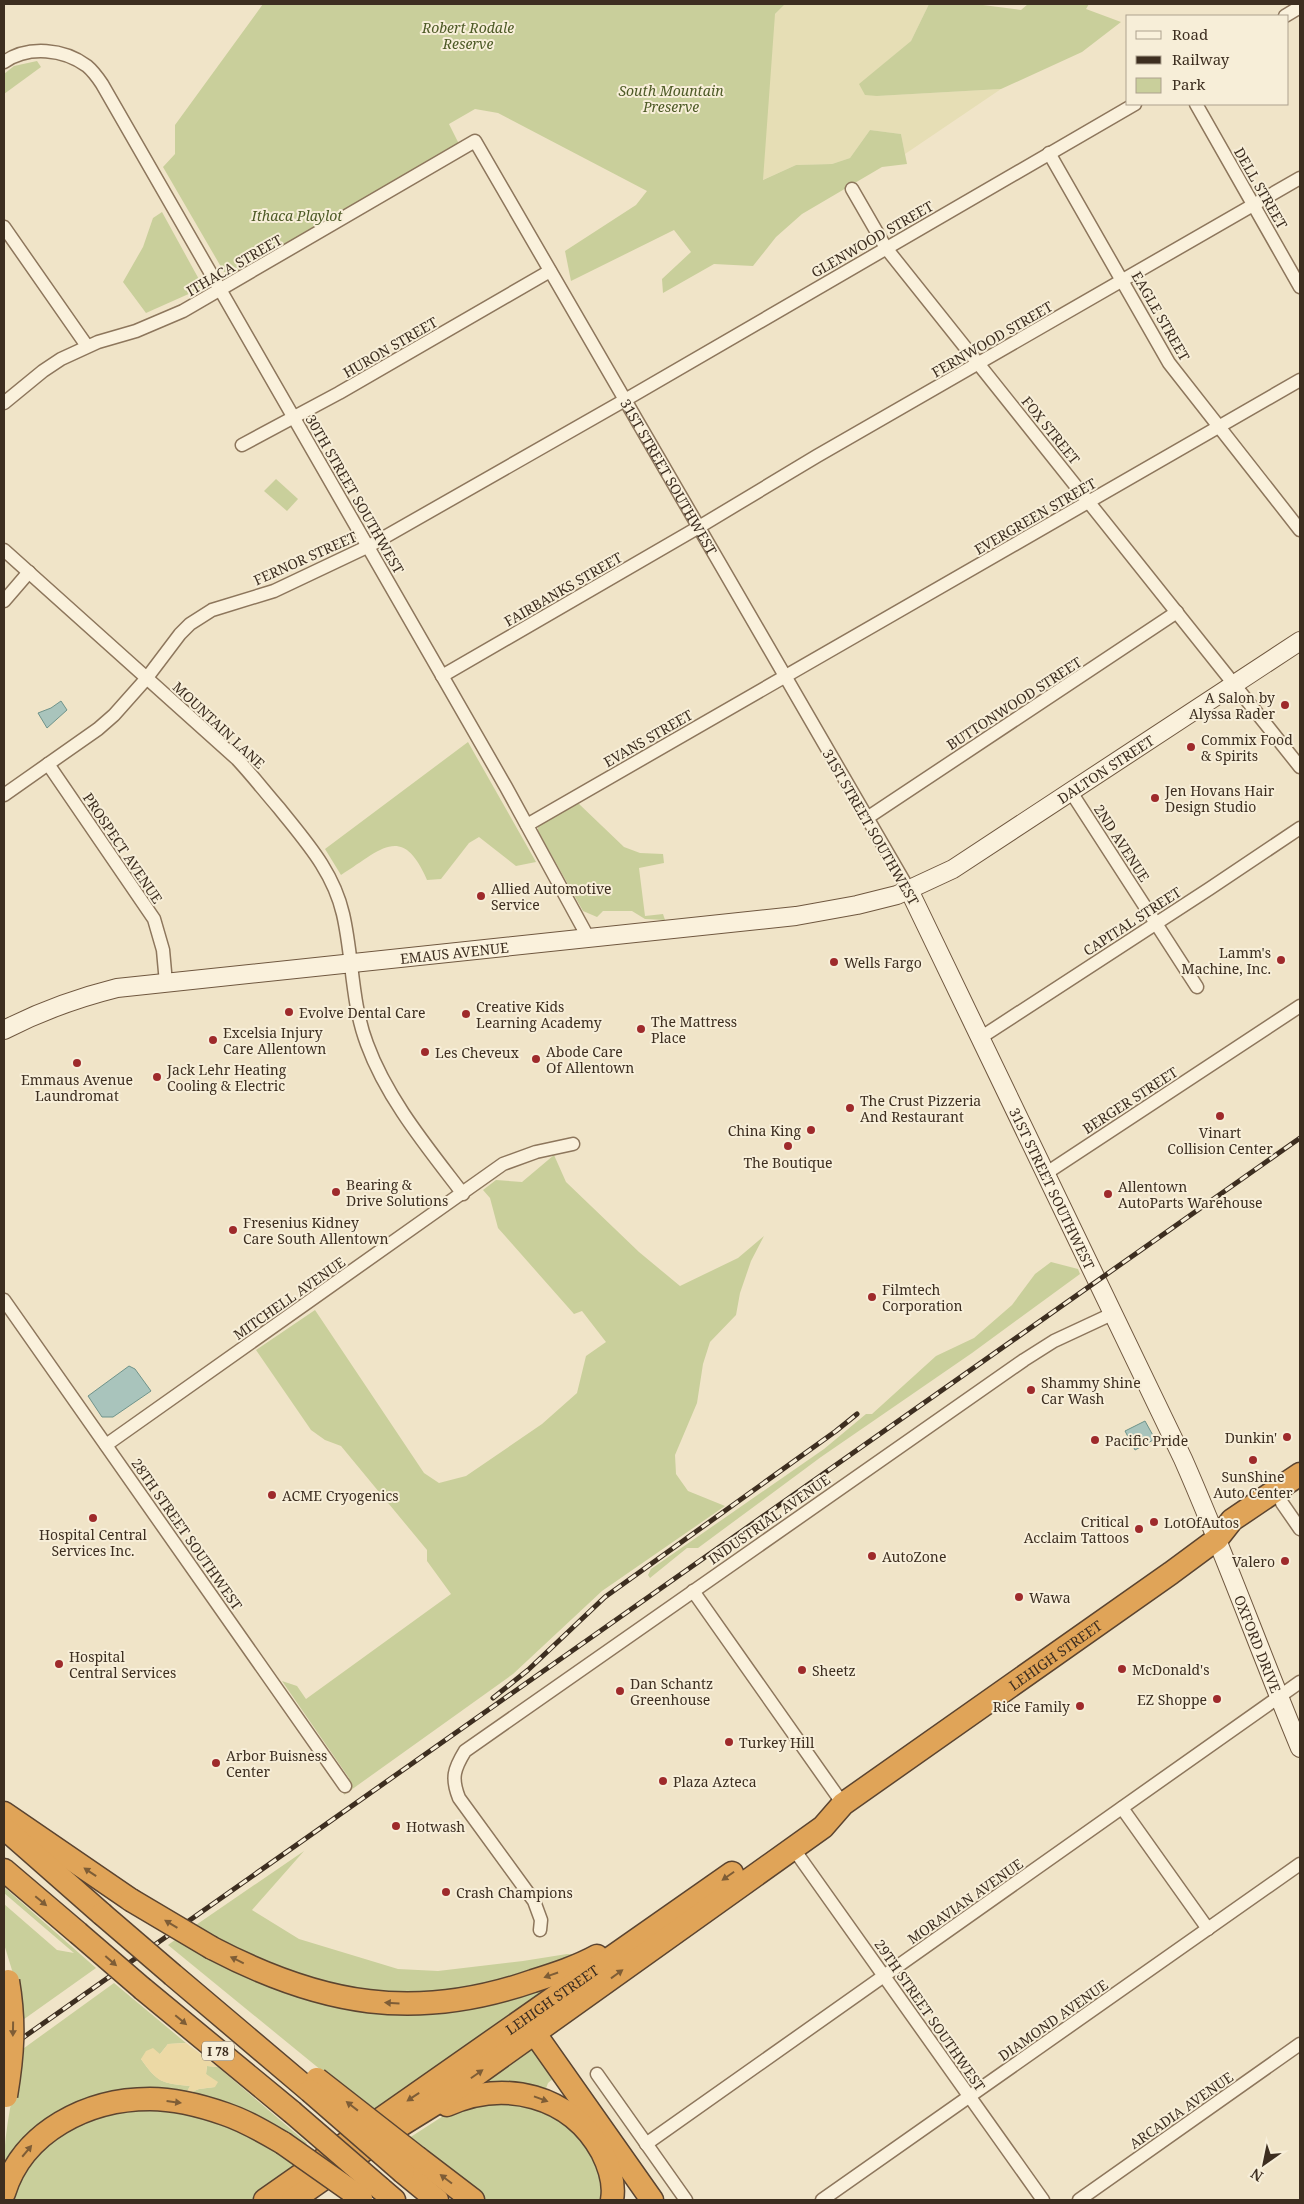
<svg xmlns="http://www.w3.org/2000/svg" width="1304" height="2204" viewBox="0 0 1304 2204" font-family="'Noto Serif',serif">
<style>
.farmland{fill:#e6deb5}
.green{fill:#c9cf9b}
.sand{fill:#ecd9a5}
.water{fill:#a9c4bc;stroke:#6f938a}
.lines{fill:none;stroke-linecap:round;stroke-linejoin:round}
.street-casing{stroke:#8d765c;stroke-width:15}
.secondary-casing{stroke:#6f573f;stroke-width:20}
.highway-casing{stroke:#5b4430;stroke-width:25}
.street{stroke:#faf1dc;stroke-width:12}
.secondary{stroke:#faf1dc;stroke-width:18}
.highway{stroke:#e0a458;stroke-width:22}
.rail-casing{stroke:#3d2e20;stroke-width:5}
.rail{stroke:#f7eed8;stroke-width:3;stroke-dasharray:9;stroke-linecap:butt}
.highway-bridge-casing{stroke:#5b4430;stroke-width:25;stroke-linecap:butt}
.highway-bridge{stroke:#e0a458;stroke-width:22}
.oneway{fill:#7e5d36}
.poi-dot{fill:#9e2a2b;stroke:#f7eed8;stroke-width:2}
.labels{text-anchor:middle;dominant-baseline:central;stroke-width:4;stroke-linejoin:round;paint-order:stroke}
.shield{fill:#f7eed8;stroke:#756857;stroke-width:1}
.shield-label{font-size:12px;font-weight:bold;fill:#3d2e20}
.park-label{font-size:14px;font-style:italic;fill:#4d5a26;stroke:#f7eed8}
.street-label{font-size:14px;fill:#3d2e20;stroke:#f7eed8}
.poi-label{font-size:14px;fill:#3d2e20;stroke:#f7eed8;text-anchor:start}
</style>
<rect width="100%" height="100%" fill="#f0e4c8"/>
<path class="farmland" d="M785 4H929L911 41 860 84 877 96 1001 89 905 154 901 134 870 130 850 158 832 164 796 165 756 183 651 145Z"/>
<g class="green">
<path d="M263 4H785L775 14 763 180 796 165 832 164 850 158 870 130 901 134 907 164 882 167 802 214 776 237 753 266 714 264 663 293 662 279 691 252 674 230 571 281 565 251 636 205 647 191 498 113 475 109 449 124 459 144 237 272H224L163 167 175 154V125Z"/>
<path d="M929 4H975L1021 10 1028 4H1089L1086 9 1121 22 1082 52 1001 89 877 96 865 95 859 84 911 41Z"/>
<path d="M37 61 41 67 4 94V74L14 66Z"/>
<path d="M162 212 201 283 202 288 146 313 123 282 143 247 153 218Z"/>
<path d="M276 479 298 499 287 511 264 491Z"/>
<path d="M468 742 536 862 516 866 479 837 469 843 441 879 427 880C402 822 380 851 341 875L325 849Z"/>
<path d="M578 803 624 847 640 853 663 854 664 863 639 868 645 916 663 914 665 920 645 919 632 911H603L597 917 583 911 538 831V827L541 824Z"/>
<path d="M554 1155 566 1182 639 1252 680 1286 738 1258 764 1236 751 1261 740 1293 736 1315 710 1342 703 1364 697 1403 675 1455 676 1474 688 1491 725 1506 602 1591 513 1674 344 1795 349 1778 282 1681 297 1686 306 1699 451 1594 427 1561V1550L341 1446 325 1440 311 1430 256 1350 315 1310 424 1473 439 1483 466 1476 542 1424 577 1393 586 1356 606 1342 582 1311 574 1314 498 1228 490 1198 483 1190 496 1180 522 1182Z"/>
<path d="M1051 1262 1078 1269 1080 1274 972 1353 821 1457 698 1548H687L650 1578 648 1575 651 1569 824 1449 866 1414H872L936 1356 974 1338 1012 1305 1035 1274Z"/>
<path d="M304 1851 252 1910 299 1939 398 1969 438 1971 523 1961 567 1954 585 1955 560 1967 455 1992 371 1994 292 1977 193 1927Z"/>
<path d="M4 1887 96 1968 20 2022 15 1980 4 1944V1904L57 1950 74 1953 4 1893Z"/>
<path d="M179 1937 357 2006 568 1975 376 2115 168 1945Z"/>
<path d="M114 1983 186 2043 168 2044 160 2054 141 2059C158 2083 162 2083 190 2086L186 2094 199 2089 215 2087 206 2074 207 2066 218 2067 307 2143 303 2147 218 2101 51 2118 30 2131 4 2166C4 2127 15 2089 20 2051Z"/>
<path d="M524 2048 538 2049 555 2077 548 2083 544 2094 469 2090Z"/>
<path d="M486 2098 528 2107 551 2115 574 2131 601 2168 603 2200H487L406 2140 454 2109Z"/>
<path d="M141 2108 212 2116 305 2166 251 2200H8L21 2166 79 2122Z"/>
</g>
<path class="sand" d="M186 2043 218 2067 207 2066 206 2074 218 2082 215 2087 199 2089 185 2095 190 2086C161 2083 158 2083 141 2059L146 2051 153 2048 160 2054 168 2044Z"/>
<g class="water">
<path d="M61 701 67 710 47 728 38 713 51 708Z"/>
<path d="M129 1366 135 1369 151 1391 113 1417H102L88 1396Z"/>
<path d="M1145 1421 1155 1439 1135 1450 1125 1431Z"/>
</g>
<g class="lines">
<g class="street-casing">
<g id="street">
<path d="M1285 16 1300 7"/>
<path d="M4 62C29 45 64 49 87 66 93 71 98 78 102 84L506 787 589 939"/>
<path d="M1196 104 1300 287"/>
<path d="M1049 153 1169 363 1300 530"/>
<path d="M852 189 886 248 1300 767"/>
<path d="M4 227 87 346"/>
<path id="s1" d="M4 403 43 371 61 359 98 342 136 331 183 311 475 141 909 890"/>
<path d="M242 445 339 393 550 271"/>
<path d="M4 550 237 759C252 775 265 792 279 808 306 842 333 871 343 914 353 957 351 1002 367 1044 387 1099 428 1148 463 1194"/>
<path d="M4 601 29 572"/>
<path d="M442 676 699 527 817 456 1300 178"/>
<path d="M48 764 154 919 163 950 166 983"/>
<path d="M1071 792 1197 987"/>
<path d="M4 795 98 729 114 715 146 679 180 634 190 624 212 610 274 591 369 546 625 400 1135 104"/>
<path d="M867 818 1177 612"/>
<path d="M527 825 1300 380"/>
<path d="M980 1038 1209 889 1300 828"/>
<path d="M1045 1174 1300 1006"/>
<path d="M4 1300 345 1786"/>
<path d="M106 1445 503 1164 536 1152 573 1144"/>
<path d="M1282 1503 1300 1529"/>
<path d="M693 1591 843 1804"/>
<path d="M1122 1808 1208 1929"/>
<path d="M793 1848 1043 2200"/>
<path d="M540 1930 541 1920 534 1901 459 1798C451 1778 454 1769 465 1751L1024 1360 1054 1341 1112 1314"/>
<path d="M597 2074 686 2200"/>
<path d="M646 2144 1300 1682"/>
<path d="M822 2200 1300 1864"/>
<path d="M1079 2200 1300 2044"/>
</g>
</g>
<g class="secondary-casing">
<g id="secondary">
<path id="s2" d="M909 890 1183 1459C1225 1554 1260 1652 1300 1748"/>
<path id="s3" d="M4 1030C41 1011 77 998 117 988L796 916 857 905 897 895 953 869 1300 641"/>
</g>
</g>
<g class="highway-casing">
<g id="highway">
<path d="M4 1813 131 1900"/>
<path d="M4 1828 102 1914"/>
<path d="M4 1870 78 1933"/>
<path d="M212 1948C321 2005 415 2022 533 1981 555 1974 577 1967 597 1956"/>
<path d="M173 1975 310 2091"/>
<path d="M143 1989 292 2112"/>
<path d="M526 2021 652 2200"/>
<path d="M447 2105C504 2079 571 2095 602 2152 609 2166 615 2184 612 2200"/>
<path d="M418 2158 473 2200"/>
<path d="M403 2172 437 2200"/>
<path d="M380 2188 394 2200"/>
<path d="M4 2193C23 2131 88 2099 150 2099 175 2099 202 2106 225 2114 246 2121 264 2132 283 2143"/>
<path id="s4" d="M265 2200 732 1873"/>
<path id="s5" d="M293 2200 396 2128 438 2102 823 1827 843 1804 1171 1573 1217 1539 1232 1520 1300 1474"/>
</g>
</g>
<use href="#street" class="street"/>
<use href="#secondary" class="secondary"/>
<use href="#highway" class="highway"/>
<g class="rail-casing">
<g id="rail">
<path d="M493 1698 528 1670 605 1597 836 1431 857 1414"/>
<path d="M4 2051 1300 1138"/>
</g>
</g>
<use href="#rail" class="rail"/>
<g class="highway-bridge-casing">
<g id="highway-bridge">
<path d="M131 1900 212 1948"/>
<path d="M102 1914 173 1975"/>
<path d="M78 1933 143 1989"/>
<path d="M317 2079 418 2158"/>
<path d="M310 2091 403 2172"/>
<path d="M6 2096C13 2054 15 2022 8 1981"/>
<path d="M292 2112 380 2188"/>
<path d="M283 2143 361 2198"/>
</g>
</g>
<use href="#highway-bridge" class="highway-bridge"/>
</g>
<defs><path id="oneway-solid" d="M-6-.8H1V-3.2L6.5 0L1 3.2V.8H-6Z" transform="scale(1.25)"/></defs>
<g class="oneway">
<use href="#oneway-solid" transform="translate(90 1872) rotate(-146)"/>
<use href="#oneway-solid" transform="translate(728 1876) rotate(145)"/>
<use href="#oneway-solid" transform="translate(41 1901) rotate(40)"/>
<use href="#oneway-solid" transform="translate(171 1924) rotate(-149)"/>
<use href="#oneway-solid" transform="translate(237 1960) rotate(-154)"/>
<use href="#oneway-solid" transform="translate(111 1961) rotate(41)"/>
<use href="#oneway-solid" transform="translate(617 1974) rotate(-36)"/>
<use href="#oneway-solid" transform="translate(551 1975) rotate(161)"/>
<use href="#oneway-solid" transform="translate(392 2003) rotate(-177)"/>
<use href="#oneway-solid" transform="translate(181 2020) rotate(40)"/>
<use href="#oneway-solid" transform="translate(13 2029) rotate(91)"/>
<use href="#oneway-solid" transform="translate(477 2074) rotate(-35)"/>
<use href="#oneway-solid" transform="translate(413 2097) rotate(146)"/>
<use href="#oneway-solid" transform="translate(541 2099) rotate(20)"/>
<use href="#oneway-solid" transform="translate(174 2102) rotate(7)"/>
<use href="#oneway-solid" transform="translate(352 2106) rotate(-142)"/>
<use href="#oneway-solid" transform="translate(27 2151) rotate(-50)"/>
<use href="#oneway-solid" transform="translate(446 2179) rotate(-143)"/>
</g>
<g class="poi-dot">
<circle cx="1285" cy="705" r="5"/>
<circle cx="1191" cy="747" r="5"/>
<circle cx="1155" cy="798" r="5"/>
<circle cx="481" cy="896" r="5"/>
<circle cx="1281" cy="960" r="5"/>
<circle cx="834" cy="962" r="5"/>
<circle cx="289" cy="1012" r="5"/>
<circle cx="466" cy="1014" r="5"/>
<circle cx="641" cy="1029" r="5"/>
<circle cx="213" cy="1040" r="5"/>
<circle cx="425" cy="1052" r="5"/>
<circle cx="536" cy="1059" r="5"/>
<circle cx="77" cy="1063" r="5"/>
<circle cx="157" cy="1077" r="5"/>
<circle cx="850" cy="1108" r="5"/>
<circle cx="1220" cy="1116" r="5"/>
<circle cx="811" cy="1130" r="5"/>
<circle cx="788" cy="1146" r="5"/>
<circle cx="336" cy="1192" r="5"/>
<circle cx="1108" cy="1194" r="5"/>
<circle cx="233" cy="1230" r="5"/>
<circle cx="872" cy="1297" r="5"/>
<circle cx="1031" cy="1390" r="5"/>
<circle cx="1287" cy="1437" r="5"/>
<circle cx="1095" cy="1440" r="5"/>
<circle cx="1253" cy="1460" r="5"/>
<circle cx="272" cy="1495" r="5"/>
<circle cx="93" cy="1518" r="5"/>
<circle cx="1154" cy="1522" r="5"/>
<circle cx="1139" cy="1529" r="5"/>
<circle cx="872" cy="1556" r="5"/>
<circle cx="1285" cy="1561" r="5"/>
<circle cx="1019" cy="1597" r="5"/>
<circle cx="59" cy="1664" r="5"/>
<circle cx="1122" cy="1669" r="5"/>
<circle cx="802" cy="1670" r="5"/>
<circle cx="620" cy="1691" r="5"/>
<circle cx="1217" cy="1699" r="5"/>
<circle cx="1080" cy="1706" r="5"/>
<circle cx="729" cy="1742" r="5"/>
<circle cx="216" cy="1763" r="5"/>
<circle cx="663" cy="1781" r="5"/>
<circle cx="396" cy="1826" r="5"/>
<circle cx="446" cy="1892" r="5"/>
</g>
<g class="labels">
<rect class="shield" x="202" y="2041.5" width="32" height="19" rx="4"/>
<g class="shield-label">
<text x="218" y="2051">I 78</text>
</g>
<g class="park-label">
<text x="468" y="27">Robert Rodale<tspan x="468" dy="16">Reserve</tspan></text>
<text x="671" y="90">South Mountain<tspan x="671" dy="16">Preserve</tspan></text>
<text x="297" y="215">Ithaca Playlot</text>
</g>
<g class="street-label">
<text transform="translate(1261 188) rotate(60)">DELL STREET</text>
<text transform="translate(872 239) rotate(-30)">GLENWOOD STREET</text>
<text transform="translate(234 265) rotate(-30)">ITHACA STREET</text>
<text transform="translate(1161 316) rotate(60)">EAGLE STREET</text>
<text transform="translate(992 339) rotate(-30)">FERNWOOD STREET</text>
<text transform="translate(390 347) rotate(-30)">HURON STREET</text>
<text transform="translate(1051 430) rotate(51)">FOX STREET</text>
<text stroke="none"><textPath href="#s1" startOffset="929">31ST STREET SOUTHWEST</textPath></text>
<text transform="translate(355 494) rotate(60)">30TH STREET SOUTHWEST</text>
<text transform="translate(1035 516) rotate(-30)">EVERGREEN STREET</text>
<text transform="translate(305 558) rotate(-24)">FERNOR STREET</text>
<text transform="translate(563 589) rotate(-30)">FAIRBANKS STREET</text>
<text transform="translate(1014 703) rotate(-33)">BUTTONWOOD STREET</text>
<text transform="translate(219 725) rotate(43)">MOUNTAIN LANE</text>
<text transform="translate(648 738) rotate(-30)">EVANS STREET</text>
<text stroke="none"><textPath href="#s3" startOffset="1151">DALTON STREET</textPath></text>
<text transform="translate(871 827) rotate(60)">31ST STREET SOUTHWEST</text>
<text transform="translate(1122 843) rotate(57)">2ND AVENUE</text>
<text transform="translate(123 848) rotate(56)">PROSPECT AVENUE</text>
<text transform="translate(1132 921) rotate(-33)">CAPITAL STREET</text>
<text stroke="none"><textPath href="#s3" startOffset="460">EMAUS AVENUE</textPath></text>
<text transform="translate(1130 1100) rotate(-33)">BERGER STREET</text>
<text stroke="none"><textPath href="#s2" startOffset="331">31ST STREET SOUTHWEST</textPath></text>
<text transform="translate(289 1298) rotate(-35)">MITCHELL AVENUE</text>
<text transform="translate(769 1519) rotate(-35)">INDUSTRIAL AVENUE</text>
<text transform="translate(187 1534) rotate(55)">28TH STREET SOUTHWEST</text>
<text stroke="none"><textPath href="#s2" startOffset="831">OXFORD DRIVE</textPath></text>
<text stroke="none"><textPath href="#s5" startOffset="938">LEHIGH STREET</textPath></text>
<text transform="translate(965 1901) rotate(-35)">MORAVIAN AVENUE</text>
<text stroke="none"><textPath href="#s4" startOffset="350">LEHIGH STREET</textPath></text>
<text transform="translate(930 2015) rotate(55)">29TH STREET SOUTHWEST</text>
<text transform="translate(1053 2020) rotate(-35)">DIAMOND AVENUE</text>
<text transform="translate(1181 2110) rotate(-35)">ARCADIA AVENUE</text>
</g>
<g class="poi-label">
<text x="1275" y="697" text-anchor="end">A Salon by<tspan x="1275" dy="16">Alyssa Rader</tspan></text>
<text x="1201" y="739">Commix Food<tspan x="1201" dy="16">&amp; Spirits</tspan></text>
<text x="1165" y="790">Jen Hovans Hair<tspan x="1165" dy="16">Design Studio</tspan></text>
<text x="491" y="888">Allied Automotive<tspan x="491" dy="16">Service</tspan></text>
<text x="1271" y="952" text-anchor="end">Lamm's<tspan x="1271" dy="16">Machine, Inc.</tspan></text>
<text x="844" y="962">Wells Fargo</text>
<text x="476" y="1006">Creative Kids<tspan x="476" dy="16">Learning Academy</tspan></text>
<text x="299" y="1012">Evolve Dental Care</text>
<text x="651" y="1021">The Mattress<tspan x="651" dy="16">Place</tspan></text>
<text x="223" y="1032">Excelsia Injury<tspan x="223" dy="16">Care Allentown</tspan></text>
<text x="546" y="1051">Abode Care<tspan x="546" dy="16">Of Allentown</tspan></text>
<text x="435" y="1052">Les Cheveux</text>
<text x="167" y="1069">Jack Lehr Heating<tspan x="167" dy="16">Cooling &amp; Electric</tspan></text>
<text x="77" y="1079" text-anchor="middle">Emmaus Avenue<tspan x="77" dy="16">Laundromat</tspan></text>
<text x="860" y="1100">The Crust Pizzeria<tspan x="860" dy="16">And Restaurant</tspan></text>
<text x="801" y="1130" text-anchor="end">China King</text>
<text x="1220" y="1132" text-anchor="middle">Vinart<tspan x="1220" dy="16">Collision Center</tspan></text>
<text x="788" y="1162" text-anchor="middle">The Boutique</text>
<text x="346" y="1184">Bearing &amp;<tspan x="346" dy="16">Drive Solutions</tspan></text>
<text x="1118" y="1186">Allentown<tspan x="1118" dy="16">AutoParts Warehouse</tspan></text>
<text x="243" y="1222">Fresenius Kidney<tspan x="243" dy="16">Care South Allentown</tspan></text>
<text x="882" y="1289">Filmtech<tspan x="882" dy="16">Corporation</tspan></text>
<text x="1041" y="1382">Shammy Shine<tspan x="1041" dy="16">Car Wash</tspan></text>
<text x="1277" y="1437" text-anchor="end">Dunkin'</text>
<text x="1105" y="1440">Pacific Pride</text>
<text x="1253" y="1476" text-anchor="middle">SunShine<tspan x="1253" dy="16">Auto Center</tspan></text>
<text x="282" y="1495">ACME Cryogenics</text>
<text x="1129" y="1521" text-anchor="end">Critical<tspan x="1129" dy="16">Acclaim Tattoos</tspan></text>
<text x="1164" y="1522">LotOfAutos</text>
<text x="93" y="1534" text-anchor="middle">Hospital Central<tspan x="93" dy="16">Services Inc.</tspan></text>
<text x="882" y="1556">AutoZone</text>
<text x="1275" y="1561" text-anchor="end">Valero</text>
<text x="1029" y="1597">Wawa</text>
<text x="69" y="1656">Hospital<tspan x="69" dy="16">Central Services</tspan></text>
<text x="1132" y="1669">McDonald's</text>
<text x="812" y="1670">Sheetz</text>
<text x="630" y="1683">Dan Schantz<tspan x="630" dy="16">Greenhouse</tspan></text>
<text x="1207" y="1699" text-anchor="end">EZ Shoppe</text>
<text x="1070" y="1706" text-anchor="end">Rice Family</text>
<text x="739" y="1742">Turkey Hill</text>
<text x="226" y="1755">Arbor Buisness<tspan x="226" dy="16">Center</tspan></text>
<text x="673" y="1781">Plaza Azteca</text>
<text x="406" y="1826">Hotwash</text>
<text x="456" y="1892">Crash Champions</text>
</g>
</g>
<rect width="1304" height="2204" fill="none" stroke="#3d2e20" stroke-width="10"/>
<rect x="1126" y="15" width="162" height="90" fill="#f7eed8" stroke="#ada18e"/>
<rect x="1136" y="31" width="25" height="8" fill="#faf1dc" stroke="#ada18e"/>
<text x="1172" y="40" font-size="15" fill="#3d2e20">Road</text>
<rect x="1136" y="56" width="25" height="8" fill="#3d2e20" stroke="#ada18e"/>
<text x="1172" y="65" font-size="15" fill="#3d2e20">Railway</text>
<rect x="1136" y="78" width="25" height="15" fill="#c9cf9b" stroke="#ada18e"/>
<text x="1172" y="90" font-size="15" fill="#3d2e20">Park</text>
<g transform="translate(1264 2164) rotate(213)" stroke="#f7eed8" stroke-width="4" paint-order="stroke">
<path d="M0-4L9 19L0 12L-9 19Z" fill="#3d2e20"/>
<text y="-8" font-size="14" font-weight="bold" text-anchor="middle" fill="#3d2e20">N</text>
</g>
</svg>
